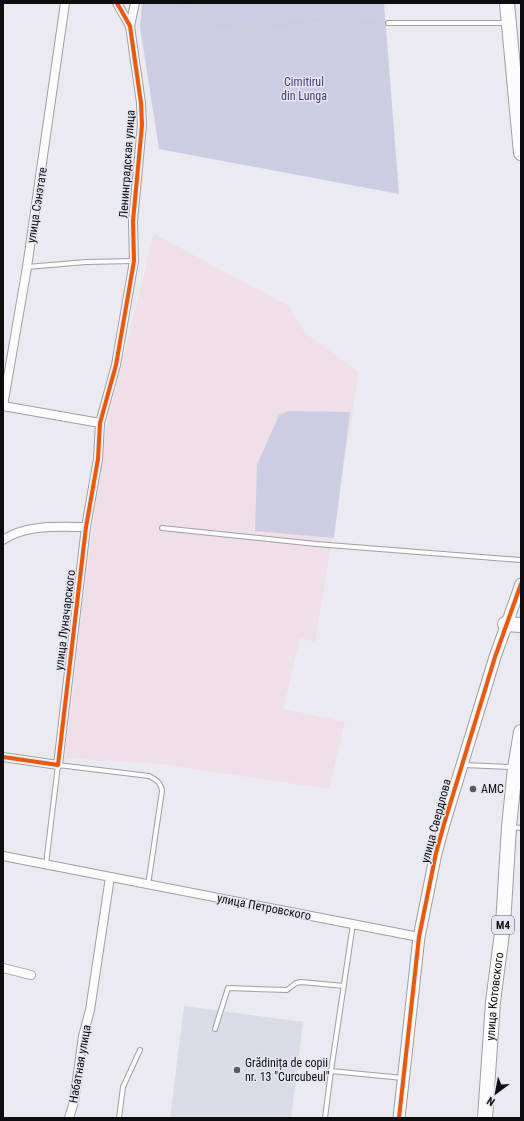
<svg xmlns="http://www.w3.org/2000/svg" width="524" height="1121" viewBox="0 0 524 1121" font-family="'Roboto Condensed',sans-serif">
<style>
.built{fill:#dbdbe8}
.industrial{fill:#eee0e6}
.green{fill:#cccce3}
.lines{fill:none;stroke-linecap:round;stroke-linejoin:round}
.service-casing{stroke:#9f9fa4;stroke-width:6}
.minor-casing{stroke:#9f9fa4;stroke-width:10}
.tertiary-casing{stroke:#9f9fa4;stroke-width:13}
.trunk-casing{stroke:#9f9fa4;stroke-width:16}
.path{stroke:#cbcbcc;stroke-width:1.5;stroke-dasharray:2 2;stroke-linecap:butt}
.service{stroke:#fcfcfd;stroke-width:4}
.minor{stroke:#fcfcfd;stroke-width:8}
.tertiary{stroke:#fcfcfd;stroke-width:11}
.trunk{stroke:#fcfcfd;stroke-width:14}
.cycleway-casing{stroke:#e7e7f3;stroke-width:6}
.cycleway{stroke:#e8590c;stroke-width:4}
.poi-dot{fill:#5a5a5e;stroke:#e7e7f3;stroke-width:1.5}
.labels{text-anchor:middle;dominant-baseline:central;stroke-width:3;stroke-linejoin:round;paint-order:stroke}
.shield{fill:#e7e7f3;stroke:#4e4e54;stroke-width:1}
.shield-label{font-size:11px;font-weight:bold;fill:#0d0d10}
.park-label{font-size:12px;fill:#403b74;stroke:#e7e7f3}
.street-label{font-size:12px;fill:#0d0d10;stroke:#e7e7f3}
.poi-label{font-size:12px;fill:#0d0d10;stroke:#e7e7f3;text-anchor:start}
</style>
<rect width="100%" height="100%" fill="#eaeaf0"/>
<path class="built" d="M184 1006 303 1022 291 1118H170Z"/>
<path class="industrial" d="M154 234 289 306 305 333 359 372 315 642 300 638 283 709 345 722 329 789 160 764 65 758 84 594 106 429Z"/>
<g class="green">
<path d="M142 3H384L399 194 159 149 140 27Z"/>
<path d="M289 411 350 412 334 538 255 531 257 465 279 415Z"/>
</g>
<g class="lines">
<g class="service-casing">
<g id="service">
<path d="M388 23H506"/>
<path d="M27 267 86 262 134 261"/>
<path d="M162 528 316 544 521 560"/>
<path d="M464 765 513 767"/>
<path d="M511 827 521 828"/>
<path d="M46 864 58 765 149 776C157 780 161 783 162 791L148 885"/>
<path d="M215 1029 228 988 287 990 296 983 301 982 344 986"/>
<path d="M331 1071 353 924"/>
<path d="M119 1118 123 1087 140 1050"/>
<path d="M325 1118 331 1071 403 1078"/>
</g>
</g>
<g class="minor-casing">
<g id="minor">
<path d="M130 26 135 3"/>
<path d="M3 406 27 267 65 3"/>
<path d="M3 406 100 423"/>
<path d="M3 540C26 524 59 527 86 527"/>
<path d="M3 757 58 765 86 527 98 459 100 423 116 365 134 261 133 221 142 125 141 103 130 26 117 3"/>
<path d="M3 856 419 937"/>
<path d="M3 968 31 975"/>
<path d="M69 1118 74 1102 83 1036 90 1010 110 877"/>
</g>
</g>
<g class="tertiary-casing">
<path id="tertiary" d="M399 1118 419 937 436 853 444 824 495 657 521 584"/>
</g>
<g class="trunk-casing">
<g id="trunk">
<path d="M507 3 521 153"/>
<path d="M505 624 521 625"/>
<path id="s1" d="M485 1118 493 1002 503 925 509 827 515 768 521 732"/>
</g>
</g>
<path class="path" d="M167 3 177 4 192 9 217 24 237 27 259 28 315 20 382 23"/>
<use href="#service" class="service"/>
<use href="#minor" class="minor"/>
<use href="#tertiary" class="tertiary"/>
<use href="#trunk" class="trunk"/>
<g class="cycleway-casing">
<g id="cycleway">
<path d="M3 757 58 765 86 527 98 459 100 423 116 365 134 261 133 221 142 125 141 103 130 26 117 3"/>
<path d="M399 1118 419 937 436 853 444 824 495 657 521 584"/>
</g>
</g>
<use href="#cycleway" class="cycleway"/>
</g>
<g class="poi-dot">
<circle cx="473" cy="789" r="4"/>
<circle cx="237" cy="1070" r="4"/>
</g>
<g class="labels">
<rect class="shield" x="492" y="916" width="22" height="18" rx="3"/>
<g class="shield-label">
<text x="503" y="925">M4</text>
</g>
<g class="park-label">
<text x="304" y="82">Cimitirul<tspan x="304" dy="14">din Lunga</tspan></text>
</g>
<g class="street-label">
<text transform="translate(127 164) rotate(-86)">Ленинградская улица</text>
<text transform="translate(37 205) rotate(-81)">улица Сэнэтате</text>
<text transform="translate(65 620) rotate(-83)">улица Луначарского</text>
<text transform="translate(436 821) rotate(-75)">улица Свердлова</text>
<text transform="translate(264 907) rotate(11)">улица Петровского</text>
<text stroke="none"><textPath href="#s1" startOffset="122">улица Котовского</textPath></text>
<text transform="translate(80 1064) rotate(-80)">Набатная улица</text>
</g>
<g class="poi-label">
<text x="481" y="789">AMC</text>
<text x="245" y="1063">Grădinița de copii<tspan x="245" dy="14">nr. 13 "Curcubeul"</tspan></text>
</g>
</g>
<rect width="524" height="1121" fill="none" stroke="#0d0d10" stroke-width="8"/>
<g transform="translate(496 1093) rotate(212)" stroke="#e7e7f3" stroke-width="3" paint-order="stroke">
<path d="M0-3L7 15L0 10L-7 15Z" fill="#0d0d10"/>
<text y="-6" font-size="11" font-weight="bold" text-anchor="middle" fill="#0d0d10">N</text>
</g>
</svg>
